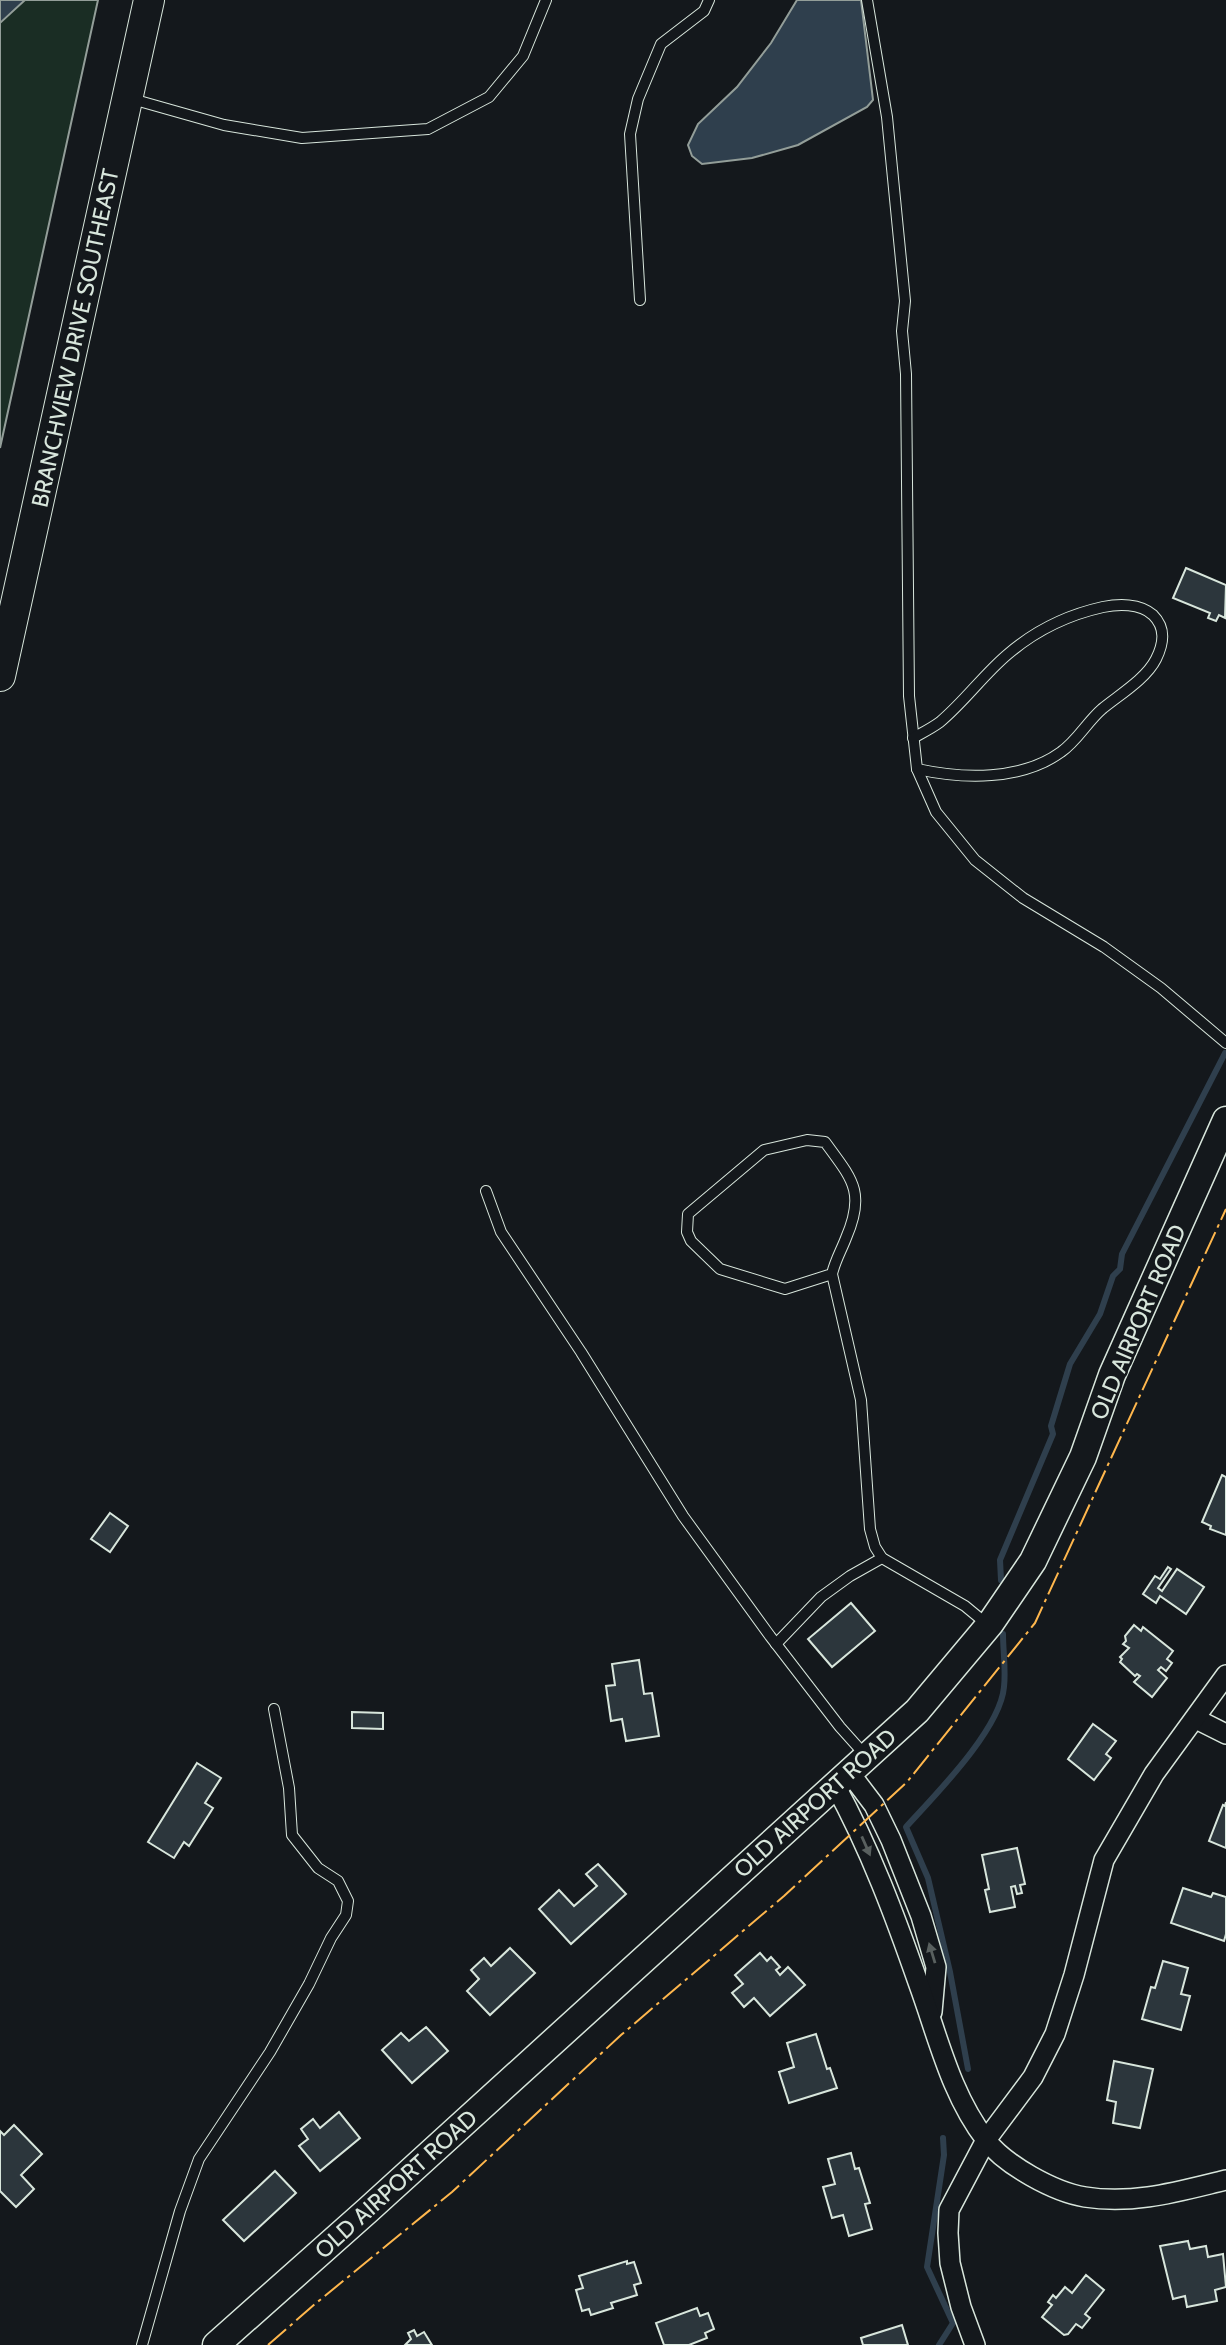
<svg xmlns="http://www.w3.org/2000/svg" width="1226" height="2345" viewBox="0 0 1226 2345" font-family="Cabin,sans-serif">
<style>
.green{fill:#1a2d24;stroke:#939e99;stroke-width:2}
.water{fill:#2f3f4d;stroke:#939e99;stroke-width:2}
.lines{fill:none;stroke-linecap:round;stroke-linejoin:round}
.stream{stroke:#2f3f4d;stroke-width:6}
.building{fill:#2c363c;stroke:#d8e6dc;stroke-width:2}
.lane-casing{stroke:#d8e6dc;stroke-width:12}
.street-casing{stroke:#d8e6dc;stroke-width:22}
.secondary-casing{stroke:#d8e6dc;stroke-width:29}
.primary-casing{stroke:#d8e6dc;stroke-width:32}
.lane{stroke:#14181c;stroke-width:10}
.street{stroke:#14181c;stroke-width:19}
.secondary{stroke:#14181c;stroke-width:26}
.primary{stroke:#14181c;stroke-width:30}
.power{stroke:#ffb74d;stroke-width:2;stroke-dasharray:24 5 3.5 5;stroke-linecap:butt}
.oneway{fill:#59605f}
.labels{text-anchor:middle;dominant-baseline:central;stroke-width:5;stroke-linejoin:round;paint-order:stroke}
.street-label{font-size:23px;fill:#d8e6dc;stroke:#14181c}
</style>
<rect width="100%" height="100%" fill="#14181c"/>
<path class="green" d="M0 0H98L0 448Z"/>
<g class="water">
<path d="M0 0H25L0 23Z"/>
<path d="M797 0H861L873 100 867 107 798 145 752 158 702 164 692 156 688 145 698 124 737 87 771 43Z"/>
</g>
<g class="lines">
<g class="stream">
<path d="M1001 1580 1000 1560 1053 1434 1051 1426 1070 1364 1100 1314 1113 1276 1120 1269 1122 1254 1225 1053"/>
<path d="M968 2069 950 1972 928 1878 906 1827C935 1795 1000 1730 1004 1687 1006 1670 1003 1651 1003 1634"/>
<path d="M939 2345 953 2323 927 2267 944 2155 943 2138"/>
</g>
</g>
<g class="building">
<path d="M1186 568 1226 585 1225 618 1219 615 1216 621 1208 618 1210 613 1173 598Z"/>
<path d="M1222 1475 1226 1477V1535L1210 1529 1211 1526 1202 1522Z"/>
<path d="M110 1513 128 1526 110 1552 91 1539Z"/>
<path d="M1168 1567 1171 1569 1158 1588 1162 1591 1177 1569 1204 1587 1186 1614 1160 1596 1156 1603 1143 1594 1155 1576 1160 1579Z"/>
<path d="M851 1603 875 1631 832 1667 808 1639Z"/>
<path d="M1134 1625 1141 1631 1143 1627 1173 1651 1167 1659 1172 1663 1166 1671 1161 1667 1158 1670 1167 1678 1152 1697 1134 1682 1140 1676 1137 1674 1135 1676 1120 1662 1122 1659 1120 1657 1129 1648 1123 1644 1126 1641 1125 1636Z"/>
<path d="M639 1660 644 1694 652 1693 659 1736 626 1741 622 1719 611 1721 606 1686 615 1685 612 1664Z"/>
<path d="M352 1712 383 1713V1729L352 1728Z"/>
<path d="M1093 1724 1116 1741 1106 1754 1111 1758 1094 1780 1068 1759Z"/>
<path d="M197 1763 221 1778 205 1803 213 1808 189 1846 184 1842 174 1858 148 1842Z"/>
<path d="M1226 1802V1848L1209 1841 1223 1805 1225 1806Z"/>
<path d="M1017 1848 1025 1884 1020 1885 1022 1893 1017 1894 1015 1886 1011 1887 1015 1907 990 1912 985 1890 989 1889 982 1855Z"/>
<path d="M598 1864 626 1894 571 1944 539 1909 559 1890 574 1906 597 1886 586 1874Z"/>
<path d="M1183 1888 1211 1897 1213 1893 1226 1897V1934L1224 1941 1171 1923Z"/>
<path d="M510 1948 535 1973 490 2015 467 1991 479 1979 471 1970 484 1958 491 1966Z"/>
<path d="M760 1953 767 1961 771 1957 780 1967 776 1970 780 1975 788 1967 805 1985 770 2016 754 1998 744 2007 732 1993 743 1984 735 1975Z"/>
<path d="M1163 1961 1188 1968 1181 1994 1190 1996 1181 2030 1142 2019 1151 1987 1155 1988Z"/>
<path d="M426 2027 448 2051 412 2083 382 2050 401 2033 409 2041Z"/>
<path d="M816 2034 827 2069 830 2068 837 2088 789 2103 779 2072 794 2067 787 2043Z"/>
<path d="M1114 2061 1153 2069 1140 2128 1113 2123 1116 2102 1107 2100Z"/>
<path d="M339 2112 360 2138 320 2171 299 2146 308 2139 301 2129 313 2119 320 2128Z"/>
<path d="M14 2125 42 2154 21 2175 34 2189 16 2207 0 2191V2131L4 2135Z"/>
<path d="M851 2153 855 2169 859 2168 870 2203 865 2204 872 2229 849 2236 843 2215 832 2218 823 2187 835 2184 828 2159Z"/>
<path d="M275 2171 296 2193 244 2241 223 2220Z"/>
<path d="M1188 2241 1190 2249 1206 2246 1208 2257 1223 2254 1226 2287 1215 2290 1217 2301 1187 2307 1185 2296 1173 2299 1160 2246Z"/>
<path d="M627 2261V2264L634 2262 641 2283 634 2285 637 2295 611 2303 613 2308 591 2315 589 2309 582 2311 576 2290 583 2288 579 2276Z"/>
<path d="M1086 2275 1104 2290 1085 2314 1090 2318 1082 2328 1076 2324 1068 2334 1064 2335 1042 2317 1052 2305 1048 2302 1053 2295 1056 2298 1065 2287 1072 2293Z"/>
<path d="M697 2308 700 2316 708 2313 714 2329 705 2333 707 2338 689 2345H664L656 2323Z"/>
<path d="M902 2325 908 2345H863L861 2338Z"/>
<path d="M414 2330 417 2336 424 2332 432 2345H405L411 2339 408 2333Z"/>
</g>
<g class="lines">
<g class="lane-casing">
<g id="lane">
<path d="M867 0 887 117 905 301 902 331 906 374 909 696 917 769 936 812 975 860 1023 898 1104 947 1161 988 1226 1043"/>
<path d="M132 99 224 125 302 138 428 129 489 97 523 56 546 0"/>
<path d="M640 300 630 134 638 99 661 44 704 11 709 0"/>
<path d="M913 738C922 733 932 728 940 722 965 701 984 674 1008 654 1036 630 1067 615 1103 607 1118 604 1140 603 1153 615 1166 628 1164 643 1156 659 1146 679 1119 695 1102 709 1087 722 1077 741 1061 752 1021 781 963 779 917 769"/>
<path d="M486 1191 501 1232 581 1352 683 1516 770 1636 840 1727 866 1756"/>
<path d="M832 1274 785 1289 720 1269 691 1241 687 1232 688 1214 764 1150 807 1140 825 1142C852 1179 866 1192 846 1238 841 1251 835 1261 832 1274L861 1400 870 1529 875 1547 882 1558 965 1606 988 1625"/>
<path d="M776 1644 821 1597 850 1576 882 1558"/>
<path d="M142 2345 180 2211 199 2159 270 2052 309 1984 331 1938 346 1915 348 1901 338 1881 318 1868 292 1835 289 1788 274 1709"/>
</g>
</g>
<g class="street-casing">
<g id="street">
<path d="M1196 1719 1226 1734"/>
<path d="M849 1772 874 1805 891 1840 921 1916 936 1967 932 2012"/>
<path d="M835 1785C870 1849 895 1916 919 1985 938 2037 951 2095 986 2140 1005 2165 1054 2192 1085 2197 1134 2205 1180 2191 1226 2180"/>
<path d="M975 2345 961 2307 950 2263 948 2233 949 2210 986 2140 1033 2077 1055 2034 1074 1975 1104 1860 1154 1774 1226 1675"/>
</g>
</g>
<g class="secondary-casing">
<path id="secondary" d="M216 2345 368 2210 917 1711 990 1624 1033 1561 1083 1457 1112 1375 1226 1120"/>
</g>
<g class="primary-casing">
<path id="primary" d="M0 676 149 0"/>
</g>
<use href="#lane" class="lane"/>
<use href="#street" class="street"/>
<use href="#secondary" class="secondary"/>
<use href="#primary" class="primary"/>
<path class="power" d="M268 2345 315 2304 452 2192 621 2035 784 1896 907 1782 1035 1623 1226 1209"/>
</g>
<defs><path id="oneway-solid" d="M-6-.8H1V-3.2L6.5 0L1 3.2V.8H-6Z" transform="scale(1.75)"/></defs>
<g class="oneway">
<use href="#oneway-solid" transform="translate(866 1846) rotate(66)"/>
<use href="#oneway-solid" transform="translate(932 1953) rotate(-107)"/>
</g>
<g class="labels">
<g class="street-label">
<text transform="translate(75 338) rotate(-78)">BRANCHVIEW DRIVE SOUTHEAST</text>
<text transform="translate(1138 1322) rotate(-67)">OLD AIRPORT ROAD</text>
<text transform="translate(815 1803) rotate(-42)">OLD AIRPORT ROAD</text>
<text transform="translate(396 2184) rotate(-42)">OLD AIRPORT ROAD</text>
</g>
</g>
</svg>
